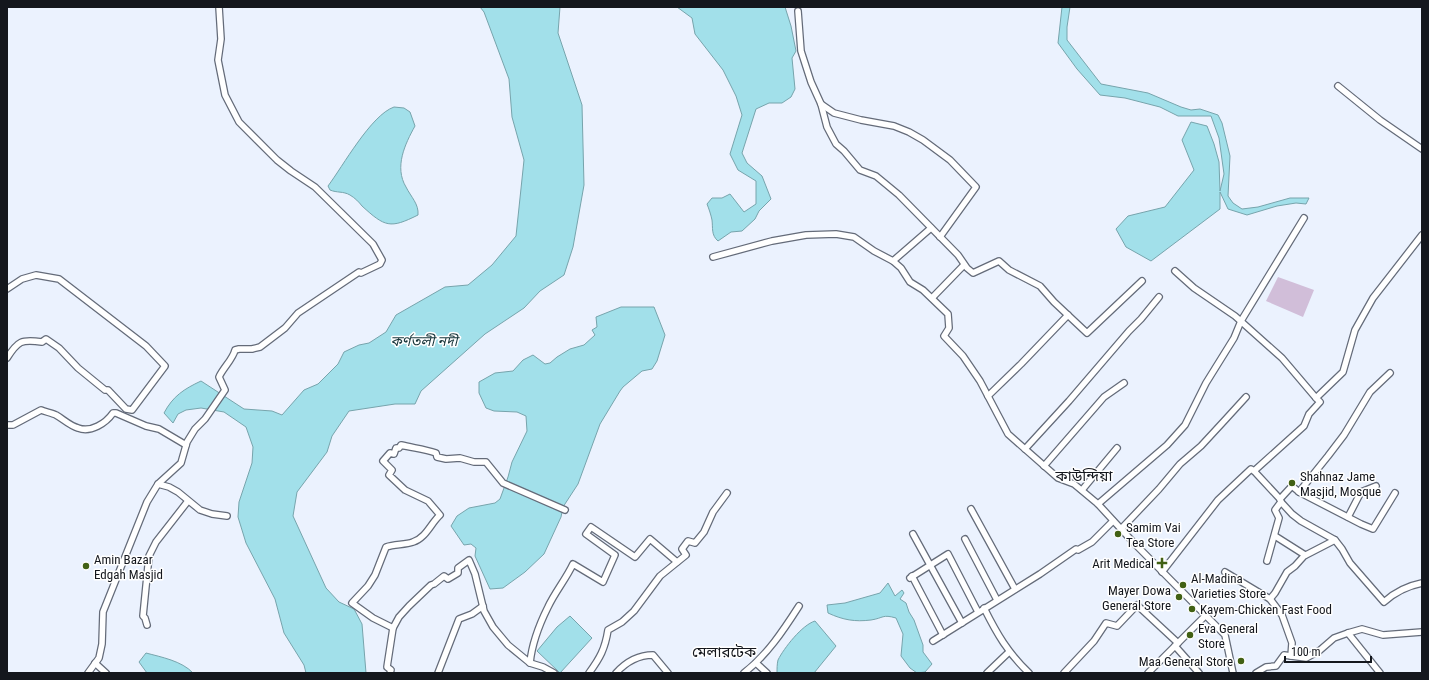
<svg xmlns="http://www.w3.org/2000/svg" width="1429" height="680" viewBox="0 0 1429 680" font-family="'Roboto Condensed','Noto Sans Bengali',sans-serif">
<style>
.green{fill:#d1bed9}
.water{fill:#a2e0ea;stroke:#77a4ac}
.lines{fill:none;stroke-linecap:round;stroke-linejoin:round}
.minor-casing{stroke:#646b79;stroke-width:8}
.minor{stroke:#fff;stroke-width:5.5}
.poi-dot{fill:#426114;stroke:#fff;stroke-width:1.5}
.labels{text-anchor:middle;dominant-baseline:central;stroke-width:3;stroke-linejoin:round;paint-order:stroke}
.poi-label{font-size:13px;fill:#14171d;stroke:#fff;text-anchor:start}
.water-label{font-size:14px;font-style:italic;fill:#133237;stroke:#fff}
.quarter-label{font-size:15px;fill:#14171d;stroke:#fff}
</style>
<rect width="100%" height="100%" fill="#ebf2fe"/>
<path class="green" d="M1278 277 1314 290 1303 317 1266 301Z"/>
<g class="water">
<path d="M480 7H560L558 33 582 105 584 185 573 247 564 275 540 291 524 308 485 334 421 391 415 404H395L349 411 332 436 327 452 297 492 293 516 326 588 339 602 354 609 362 624 366 673H306L304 665 284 633 275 599 246 543 238 517 239 502 252 463 253 447 246 427 224 412 201 408 186 410 178 414 173 423 164 413C173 396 184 389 201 381L244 409 272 411 282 415 304 390 318 384 338 364 344 352 359 345 369 343 386 332 396 315 445 287 468 285 492 265 516 236 524 160 512 117 509 79 484 12Z"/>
<path d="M677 7H785L791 26 796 51 792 58 795 89 791 97 782 103H769L756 109 742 153 747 163 762 176 771 199 759 211 755 219 742 231 731 232 718 241C711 235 713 228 712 220 711 215 709 209 707 204L712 198H722L730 194 744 212 756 204V181L738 170 730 154 742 115 736 96 723 70 695 34 692 18Z"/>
<path d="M1062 7H1070L1067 27V40L1101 84 1148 93 1181 107 1191 110 1200 109 1218 115 1222 123 1230 156 1228 196 1233 203 1242 209 1258 207 1290 198H1309L1306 204 1296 203 1277 206 1247 215 1228 209 1220 192V209L1151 261 1126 247 1116 229 1128 216 1165 207 1194 170 1182 140 1191 122 1207 126 1214 144 1219 162 1220 191 1224 174 1219 138 1211 116H1178L1160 107 1125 98 1100 95 1077 69 1058 43Z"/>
<path d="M394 107 404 108 410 112 415 126C405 144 394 167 406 187 411 197 419 204 418 215 390 229 385 227 362 206 359 202 355 198 350 195 343 191 337 193 330 190L328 186C343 166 371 115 394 107Z"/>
<path d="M621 307H654L665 335 657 361 652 369 642 371 623 387 620 391 600 424 578 484 563 507 561 517 544 554 525 572 503 588 490 589 475 556 476 548 471 544 464 545 451 526 457 516 469 508 495 503 500 499 508 477 512 462 527 431 526 416 517 412 494 411 486 408 479 393V382L495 373 513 371 523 360 533 355 545 364 550 363 557 357 570 349 584 345 595 335 592 330 597 327 596 317Z"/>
<path d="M888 583 895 596 902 590 904 593 900 599 906 603 909 612 914 620 923 645V652L932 664 925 672 917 673 910 668 901 656 903 634 896 618C882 614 884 618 871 620 855 622 843 620 828 613L827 605 845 603 880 593Z"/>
<path d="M570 616 592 638 560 673 537 651 557 627Z"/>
<path d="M815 621 836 646 814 673H777C777 669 777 664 778 660 784 648 802 625 815 621Z"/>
<path d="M146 653C161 657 182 661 193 673H147L139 662Z"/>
</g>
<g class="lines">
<g class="minor-casing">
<g id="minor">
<path d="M798 11 801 51 811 82 821 104 827 127 836 144 844 151 860 170 876 176 899 195 958 255 967 268 973 273 999 261 1009 270 1040 286 1054 302 1087 333 1142 281"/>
<path d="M1338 86 1380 120 1422 149"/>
<path d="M821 104 834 113 861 120 894 126 909 132 923 140 950 160 976 187 940 237"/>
<path d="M713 257 772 241 806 235 836 234 854 237 874 251 893 261 901 268 910 282 923 290 948 314 949 328 944 336 963 356 980 381 1008 434 1058 478 1074 484 1098 504 1133 542 1225 635 1233 673"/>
<path d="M893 261 931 228"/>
<path d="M1175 271 1194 288 1235 316 1282 358 1316 398"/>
<path d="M7 289 22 279 36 275 59 279 146 346 165 366 132 410 126 409 108 390H105L78 368 59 348 46 339 42 342C21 339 18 341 7 358"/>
<path d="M932 298 964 265"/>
<path d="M988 396 1021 364 1068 315"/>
<path d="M7 425H13L41 410C46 412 52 413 56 415 63 419 70 426 78 428 91 433 106 423 113 413H116L146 426 159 429 186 445"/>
<path d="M1025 449 1069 401 1129 331 1141 319 1159 297"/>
<path d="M1044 466 1104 397 1124 383"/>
<path d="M158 484 169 487 178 492 200 510 212 514 227 516"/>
<path d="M1082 490 1117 448"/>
<path d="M1299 492 1361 524 1373 529 1395 493"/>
<path d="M1280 499 1292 486 1299 492 1328 456 1344 435 1370 392 1390 373"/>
<path d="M1281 502 1292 514 1301 521 1335 540 1342 549 1350 563 1384 602C1395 592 1407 586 1422 583"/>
<path d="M1098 504 1167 445 1185 425 1206 383 1234 338 1241 321 1304 218"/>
<path d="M971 509 1015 589"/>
<path d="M1348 517 1361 492 1376 486"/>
<path d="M1121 529 1159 489 1180 464 1201 446 1225 420 1246 397"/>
<path d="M913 534 962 623"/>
<path d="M1275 536 1305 555"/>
<path d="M965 539 997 600"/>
<path d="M1267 561 1279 518 1275 510 1281 502 1280 499 1254 471 1304 426 1309 414 1320 402 1316 398 1343 372 1355 330 1373 298 1422 235"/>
<path d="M1162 572 1218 500 1251 469 1254 471"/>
<path d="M1225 572 1270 599 1282 615 1292 643 1291 656"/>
<path d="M912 576 943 635"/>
<path d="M910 578 948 554 978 612"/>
<path d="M1270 599 1275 593 1287 572 1295 566 1304 556 1335 540"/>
<path d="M984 608C997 634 1008 653 1029 673"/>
<path d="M147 625 145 618 143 616 149 556 156 542 188 501"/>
<path d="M1348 633 1380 673"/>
<path d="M933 641 1040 574 1076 549 1078 550 1092 542 1113 521"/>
<path d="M1175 646 1199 673"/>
<path d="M95 663 106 673"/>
<path d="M530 663C532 643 539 625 548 607 555 592 566 579 573 564L603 582 615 555 586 534 591 527 635 557 650 539 677 562"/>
<path d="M756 663 767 673"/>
<path d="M88 673 99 658 102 644 103 612 147 502 158 484 181 463 187 442 195 429 205 419 225 390 219 377C223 368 233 359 235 350L239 349H252L260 347 285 328 298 313 359 272 361 273 380 264 382 260 373 244 315 187 291 171 277 160 239 122 225 95 218 60 221 39 219 7"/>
<path d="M390 673 391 670 387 667 393 628"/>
<path d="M438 673 459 619 472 614 483 606"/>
<path d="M554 673 543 667 530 663 508 645 493 627 484 611 475 574 469 560 458 568V573L448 579 444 576 434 584 431 585 409 606 399 617 393 628 373 618 352 603 368 586 375 575 386 547C395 544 405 545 413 542 426 538 431 523 440 515L428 501 405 490 389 475 392 470 383 461 390 453 394 454 396 448H399L401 445C413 448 424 449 436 453L437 457 446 459 460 458 474 462H486L503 483 565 510"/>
<path d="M589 673C600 658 605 649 608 630L622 622 634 611 660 576 686 555 682 549 688 541 695 543 704 532 713 512 727 493"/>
<path d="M616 673C626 662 639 655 653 655L668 673"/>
<path d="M744 673C767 655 783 631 799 606"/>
<path d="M987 673 1009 652"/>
<path d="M1064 673 1094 641 1106 623 1117 626 1137 605 1178 643"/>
<path d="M1148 673 1205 616"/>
<path d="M1256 673 1266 667 1276 666 1284 655 1306 658 1319 651 1334 638 1348 633 1362 629 1383 635 1422 632"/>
</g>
</g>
<use href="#minor" class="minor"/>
</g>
<g class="poi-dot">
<circle cx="1292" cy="483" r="4"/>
<circle cx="1118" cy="534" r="4"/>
<path d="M1160 557h4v4h4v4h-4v4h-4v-4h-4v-4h4z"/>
<circle cx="86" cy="566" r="4"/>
<circle cx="1183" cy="585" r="4"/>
<circle cx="1179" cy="597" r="4"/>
<circle cx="1192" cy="609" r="4"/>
<circle cx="1190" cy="635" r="4"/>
<circle cx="1241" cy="661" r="4"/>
</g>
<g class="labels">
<g class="poi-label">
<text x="1300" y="476">Shahnaz Jame<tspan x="1300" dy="15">Masjid, Mosque</tspan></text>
<text x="1126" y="527">Samim Vai<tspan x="1126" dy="15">Tea Store</tspan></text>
<text x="94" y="559">Amin Bazar<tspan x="94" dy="15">Edgah Masjid</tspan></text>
<text x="1154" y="563" text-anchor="end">Arit Medical</text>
<text x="1191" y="578">Al-Madina<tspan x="1191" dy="15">Varieties Store</tspan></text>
<text x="1171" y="590" text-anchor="end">Mayer Dowa<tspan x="1171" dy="15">General Store</tspan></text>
<text x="1200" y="609">Kayem-Chicken Fast Food</text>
<text x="1198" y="628">Eva General<tspan x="1198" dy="15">Store</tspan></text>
<text x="1233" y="661" text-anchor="end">Maa General Store</text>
</g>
<g class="water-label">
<text x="424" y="341">কর্ণতলী নদী</text>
</g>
<g class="quarter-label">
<text x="1084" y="476">কাউন্দিয়া</text>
<text x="724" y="652">মেলারটেক</text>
</g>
</g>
<rect width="1429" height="680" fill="none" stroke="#14171d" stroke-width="16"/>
<path d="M1285 656v6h86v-6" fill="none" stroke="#14171d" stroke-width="2"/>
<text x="1291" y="656" font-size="12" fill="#14171d" stroke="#ffffff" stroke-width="3" paint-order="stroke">100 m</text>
</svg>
